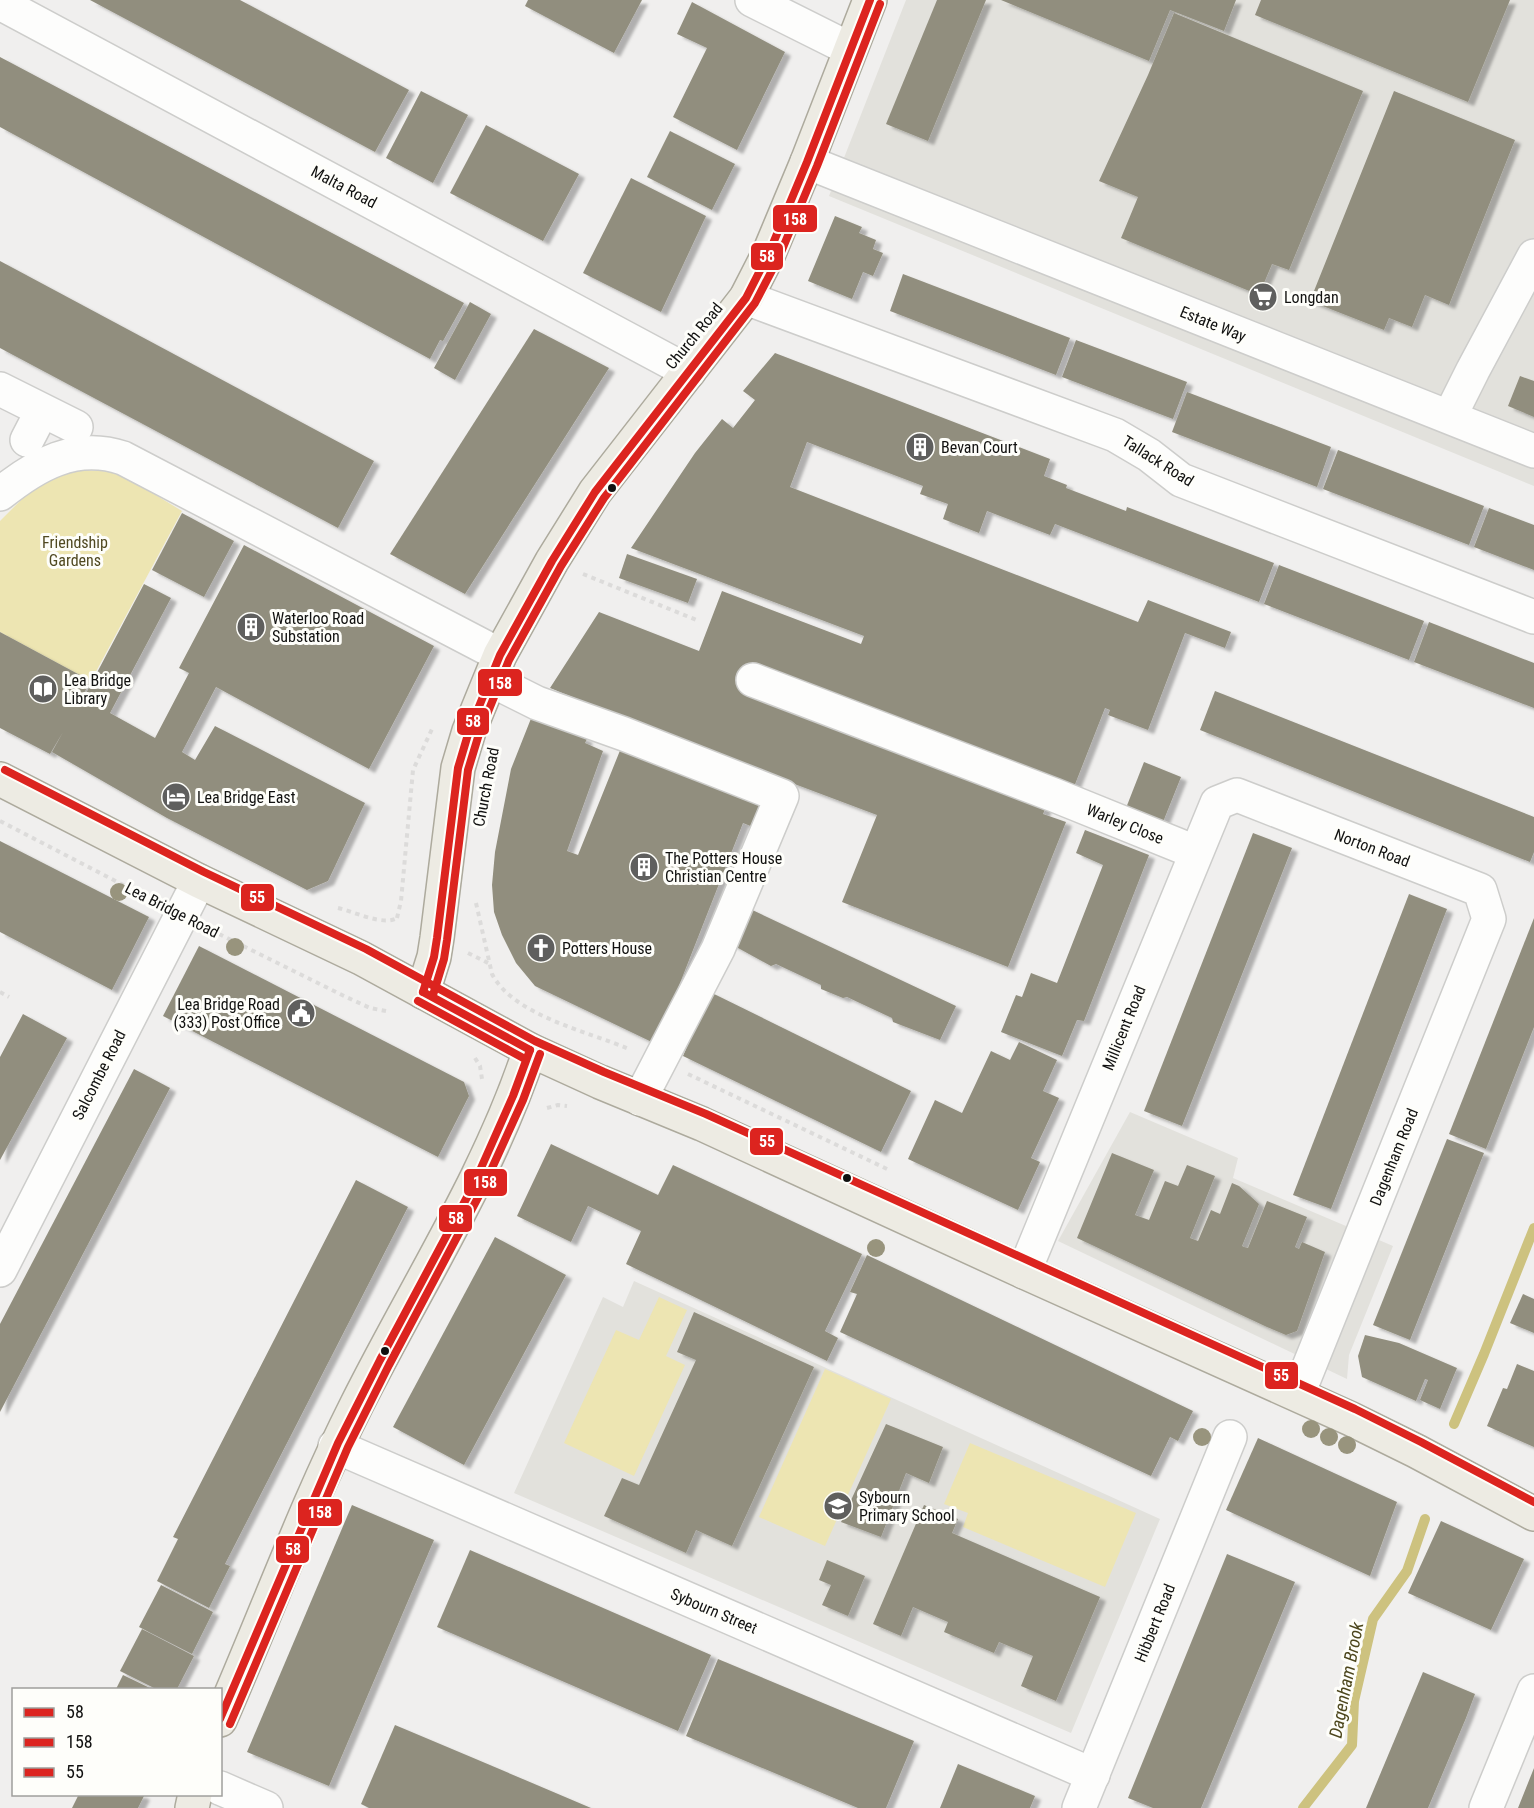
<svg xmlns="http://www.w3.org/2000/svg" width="1534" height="1808" viewBox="0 0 1534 1808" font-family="'Roboto Condensed',sans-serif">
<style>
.built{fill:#e2e1dc}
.green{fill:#ede5b2}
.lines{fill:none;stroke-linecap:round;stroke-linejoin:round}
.stream{stroke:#cdc27f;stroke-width:10}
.building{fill:#918e7e;filter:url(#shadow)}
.minor-casing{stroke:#cdcdcb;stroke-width:36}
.major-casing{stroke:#adaa9d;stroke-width:36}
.path{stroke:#dcdbda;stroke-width:4;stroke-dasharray:4.5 4.5;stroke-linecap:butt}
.minor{stroke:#fdfdfc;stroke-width:33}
.major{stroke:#edebe3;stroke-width:33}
.bus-1-casing{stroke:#fefefa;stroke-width:12}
.bus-2-casing{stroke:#fefefa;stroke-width:12}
.bus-3-casing{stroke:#fefefa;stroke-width:12}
.bus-1{stroke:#dc241f;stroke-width:8}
.bus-2{stroke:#dc241f;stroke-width:8}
.bus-3{stroke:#dc241f;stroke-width:8}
.tree{fill:#98947d}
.bus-dot{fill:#111110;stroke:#fefefa;stroke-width:2}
.labels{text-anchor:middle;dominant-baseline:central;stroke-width:6;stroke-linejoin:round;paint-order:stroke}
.street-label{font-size:16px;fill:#111110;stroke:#fefefa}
.poi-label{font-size:16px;fill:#111110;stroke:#fefefa;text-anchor:start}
.park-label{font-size:16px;fill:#504921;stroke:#fefefa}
.water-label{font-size:18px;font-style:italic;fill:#4c461d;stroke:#fefefa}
.line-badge{stroke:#fefefa;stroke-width:2}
.badge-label{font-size:16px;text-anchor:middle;font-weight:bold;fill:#fff}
</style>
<defs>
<filter id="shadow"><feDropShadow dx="6" dy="4" stdDeviation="1.5" flood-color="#0004"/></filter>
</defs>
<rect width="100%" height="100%" fill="#f0efee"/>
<g class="built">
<path d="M906 0H1534V486L829 196Z"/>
<path d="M1130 1112 1238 1158 1233 1178 1393 1246 1349 1355 1347 1379 1058 1241Z"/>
<path d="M634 1281 1160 1519 1071 1733 514 1493 603 1297 623 1307Z"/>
</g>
<g class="green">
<path d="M83 470 118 472 182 511 91 681 0 632V521L29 492 51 478Z"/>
<path d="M659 1297 687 1310 666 1356 685 1365 634 1476 564 1443 616 1330 639 1340Z"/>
<path d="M825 1369 891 1399 825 1546 759 1517Z"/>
<path d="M970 1443 1136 1513 1105 1587 963 1527 968 1513 944 1504Z"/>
</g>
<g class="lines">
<g class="stream">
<path d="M1454 1424 1484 1354 1534 1228"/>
<path d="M1303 1808 1352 1745 1354 1701 1373 1619 1407 1571 1425 1519"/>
</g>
</g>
<g class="building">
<path d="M90 0H240L409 90 375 152Z"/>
<path d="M528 0H642L614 53 525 6Z"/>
<path d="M937 0H986L928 141 886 124Z"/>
<path d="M1001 0H1236L1224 31 1170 10 1149 61Z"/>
<path d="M1261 0H1510L1468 102 1255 15Z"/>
<path d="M692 2 785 52 737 150 673 117 707 48 677 34Z"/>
<path d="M1174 13 1363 91 1289 270 1272 264 1259 295 1121 238 1138 197 1099 181 1148 75Z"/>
<path d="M0 57 464 303 443 341 440 340 430 359 0 127Z"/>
<path d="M421 91 468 115 433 183 386 158Z"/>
<path d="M1394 91 1515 140 1449 305 1425 295 1412 327 1389 318 1384 330 1310 301Z"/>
<path d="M486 125 579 174 543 241 450 193Z"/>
<path d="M670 131 735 164 712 210 647 177Z"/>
<path d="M631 178 706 216 661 312 583 273Z"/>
<path d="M835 216 862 227 859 233 876 240 873 249 883 253 873 276 863 272 852 299 808 281Z"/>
<path d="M0 261 374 461 338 528 0 348Z"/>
<path d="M903 274 1070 338 1056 375 890 311Z"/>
<path d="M470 302 491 314 455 380 434 368Z"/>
<path d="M534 329 609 368 465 594 390 554Z"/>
<path d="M1076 340 1187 382 1173 419 1062 377Z"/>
<path d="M775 353 1050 459 1044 476 1067 485 1066 488 1126 511 1127 507 1274 563 1259 602 1055 524 1050 535 987 511 979 533 943 519 948 504 920 494 923 486 807 442 790 487 1138 622 1148 600 1231 632 1225 648 1185 633 1148 730 1108 715 1110 710 1105 708 1072 792 1050 797 1043 814 1066 822 1008 967 842 902 877 815 715 754 550 688 599 612 699 651 722 591 861 644 864 636 631 548 695 453 722 419 733 428 755 400 743 391Z"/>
<path d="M1520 376 1534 381V417L1508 406Z"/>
<path d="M1187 392 1331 447 1317 487 1172 432Z"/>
<path d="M1338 450 1484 506 1469 545 1323 489Z"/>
<path d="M1489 508 1534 525V570L1474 547Z"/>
<path d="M182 513 234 541 204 597 152 570Z"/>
<path d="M244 545 434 646 369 769 216 687 182 752 195 760 215 726 365 803 328 881 307 890 167 818 52 752 63 732 50 754 0 728V632L91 681 81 698 83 699 144 584 171 598 110 713 155 738 189 673 179 668Z"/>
<path d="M627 554 697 579 688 603 619 578Z"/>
<path d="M1279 565 1424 621 1409 660 1264 604Z"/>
<path d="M1429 622 1534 663V708L1414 662Z"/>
<path d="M1215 691 1534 817V852L1530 862 1200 730Z"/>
<path d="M532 716 587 739 585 743 603 751 567 851 578 855 621 748 766 807 758 829 743 823 656 1044 535 986 516 963 502 935 494 912 492 885 495 852 511 769Z"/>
<path d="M1144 762 1181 777 1163 822 1126 808Z"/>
<path d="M1085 830 1149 855 1084 1021 1077 1020 1062 1056 1001 1032 1016 995 1022 997 1031 973 1057 983 1103 865 1076 853Z"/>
<path d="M1253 833 1292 848 1182 1126 1144 1111Z"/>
<path d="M0 841 149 917 112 990 0 932Z"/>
<path d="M1409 894 1447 909 1331 1209 1293 1195Z"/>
<path d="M746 907 956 1006 940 1040 893 1022 892 1018 847 997 843 998 821 989V985L776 964 771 966 729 943Z"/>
<path d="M1534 918V1027L1486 1149 1449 1134Z"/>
<path d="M199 946 464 1082 469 1096 438 1157 163 1016Z"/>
<path d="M710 992 911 1091 881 1152 683 1056Z"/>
<path d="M23 1014 67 1038 0 1160V1057Z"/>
<path d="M1019 1042 1057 1060 1043 1091 1059 1098 1031 1158 1040 1162 1018 1210 908 1159 935 1100 962 1113 991 1051 1010 1060Z"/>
<path d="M134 1069 170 1088 0 1412V1324Z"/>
<path d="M1447 1139 1484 1153 1410 1340 1373 1325Z"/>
<path d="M551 1144 658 1195 673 1165 862 1254 825 1331 838 1338 827 1361 626 1264 641 1231 588 1206 571 1242 517 1216Z"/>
<path d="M1112 1153 1154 1170 1135 1215 1149 1220 1165 1181 1178 1186 1187 1165 1215 1176 1190 1238 1198 1241 1211 1210 1220 1214 1232 1183 1239 1186 1259 1204 1242 1246 1244 1247 1248 1248 1267 1201 1307 1217 1295 1247 1299 1249 1302 1242 1325 1252 1297 1331 1286 1335 1267 1327 1077 1238Z"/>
<path d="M356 1180 408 1207 225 1564 230 1566 209 1608 157 1581 178 1539 173 1537Z"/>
<path d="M495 1237 566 1275 464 1465 393 1427Z"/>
<path d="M867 1255 1193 1411 1178 1441 1170 1437 1151 1476 840 1332 857 1294 850 1292Z"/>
<path d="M1523 1294 1534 1299V1333L1510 1323Z"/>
<path d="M694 1312 814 1367 732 1546 696 1530 686 1553 604 1516 622 1478 639 1485 696 1360 677 1352Z"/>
<path d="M1365 1335 1399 1343 1457 1368 1440 1409 1420 1400 1428 1380 1425 1379 1416 1401 1362 1377 1358 1356Z"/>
<path d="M1517 1364 1534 1371V1447L1487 1426 1503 1388 1507 1389Z"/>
<path d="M886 1424 943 1447 929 1483 906 1473 881 1537 841 1522Z"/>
<path d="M1258 1438 1397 1502 1370 1576 1226 1510Z"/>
<path d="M352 1505 434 1540 329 1786 247 1752Z"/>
<path d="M924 1505 958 1519 952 1533 1100 1597 1056 1701 1021 1686 1033 1656 999 1642 994 1653 944 1632 948 1622 913 1607 901 1636 873 1624Z"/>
<path d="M1441 1521 1524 1559 1491 1630 1408 1593Z"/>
<path d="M470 1550 711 1655 678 1731 437 1627Z"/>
<path d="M1227 1554 1295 1582 1201 1808H1153L1128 1798Z"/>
<path d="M827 1560 865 1576 848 1616 822 1605 831 1585 819 1580Z"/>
<path d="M161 1585 213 1612 192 1654 139 1627Z"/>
<path d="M142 1629 194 1656 177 1689H156L120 1671Z"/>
<path d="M718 1659 914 1741 886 1808H858L686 1736Z"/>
<path d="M1423 1672 1475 1694 1466 1718 1428 1808H1366Z"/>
<path d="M123 1675 152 1689H116Z"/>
<path d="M395 1725 471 1757 591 1808H369L361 1804Z"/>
<path d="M958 1764 1035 1796 1030 1808H940Z"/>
<path d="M1534 1768V1808H1518Z"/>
<path d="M79 1794H140L144 1796 138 1808H72Z"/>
</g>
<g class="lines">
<g class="minor-casing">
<g id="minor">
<path d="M752 0 850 49"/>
<path d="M0 3 689 372"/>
<path d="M807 162 1534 451"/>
<path d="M746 298 1115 435 1149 455 1181 480 1534 617"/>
<path d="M0 389 76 427"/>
<path d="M1450 416 1473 370 1534 256"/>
<path d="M27 440 42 411"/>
<path d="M0 494C36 465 75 442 123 458L500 655"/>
<path d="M491 680 537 703 624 734 782 796 718 949 640 1099"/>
<path d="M753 680 1054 795 1195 852"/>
<path d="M0 1270 199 881"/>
<path d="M1024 1272 1217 803 1237 795 1480 890 1489 919 1298 1394"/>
<path d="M335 1446 1093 1775"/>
<path d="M220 1788 266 1808"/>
<path d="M1079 1808 1230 1437"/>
<path d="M1486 1808 1534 1691"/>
</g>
</g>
<g class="major-casing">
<g id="major">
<path d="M0 779 199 881 361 958 530 1050 600 1082 702 1124 1024 1272 1351 1419 1416 1451 1534 1514"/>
<path d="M423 992 434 957 437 938 458 768 469 731 500 655 552 561 595 492 746 298 769 253 807 162 870 0"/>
<path d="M220 1720C266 1615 305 1507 357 1404 416 1286 489 1175 530 1050"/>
<path d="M192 1808 195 1794"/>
</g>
</g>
<g class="path">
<path d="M583 574 699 621"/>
<path d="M0 821 154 901"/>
<path d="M476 903 492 974C514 1016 587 1031 629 1049"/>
<path d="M338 908C355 912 383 926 397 918"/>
<path d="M397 918 401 901 413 770 432 729"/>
<path d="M211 930 344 996 370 1008 386 1011"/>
<path d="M468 953 488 963"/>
<path d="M0 992 9 997"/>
<path d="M475 1058 480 1066 482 1079"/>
<path d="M688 1074 887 1169"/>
<path d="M547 1108 558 1105 567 1106"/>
</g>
<use href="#minor" class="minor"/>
<use href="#major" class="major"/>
<g class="bus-1-casing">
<g id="bus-1">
<path d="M423 992 434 957 437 938 458 768 469 731 500 655 552 561 595 492 746 298 769 253 807 162 870 0"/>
<path d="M423 992 530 1050"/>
<path d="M220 1719 338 1443 380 1360 473 1186 513 1096 530 1050"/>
</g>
</g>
<g class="bus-2-casing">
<g id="bus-2">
<path d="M433 995 444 959 447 940 468 770 479 734 509 660 561 566 604 498 755 303 779 257 817 166 880 4"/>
<path d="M418 1001 525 1059"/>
<path d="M230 1724 348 1447 389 1365 482 1190 523 1100 540 1054"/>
</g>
</g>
<g class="bus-3-casing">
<path id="bus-3" d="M5 770 204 872 366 949 535 1041 604 1072 706 1114 1355 1409 1421 1442 1534 1502"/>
</g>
<use href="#bus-1" class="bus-1"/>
<use href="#bus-2" class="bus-2"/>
<use href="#bus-3" class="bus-3"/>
</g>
<g class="tree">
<circle cx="119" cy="892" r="9"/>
<circle cx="235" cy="947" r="9"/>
<circle cx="876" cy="1248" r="9"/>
<circle cx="1311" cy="1429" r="9"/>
<circle cx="1202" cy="1437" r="9"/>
<circle cx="1329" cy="1437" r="9"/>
<circle cx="1347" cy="1445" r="9"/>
</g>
<defs>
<g id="supermarket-disc" transform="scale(1.5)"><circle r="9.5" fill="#5f5f5e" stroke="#fefefa"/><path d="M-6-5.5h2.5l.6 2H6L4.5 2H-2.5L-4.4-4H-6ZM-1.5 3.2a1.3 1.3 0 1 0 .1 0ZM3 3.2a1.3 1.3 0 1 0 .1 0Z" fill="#fff"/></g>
<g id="building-disc" transform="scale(1.5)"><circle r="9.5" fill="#5f5f5e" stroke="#fefefa"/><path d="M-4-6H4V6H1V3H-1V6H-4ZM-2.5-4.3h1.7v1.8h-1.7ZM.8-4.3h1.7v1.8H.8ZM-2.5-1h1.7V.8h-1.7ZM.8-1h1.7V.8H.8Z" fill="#fff"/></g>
<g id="library-disc" transform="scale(1.5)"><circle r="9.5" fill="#5f5f5e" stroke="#fefefa"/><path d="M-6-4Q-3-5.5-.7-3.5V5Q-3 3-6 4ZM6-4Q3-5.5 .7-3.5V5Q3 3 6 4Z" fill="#fff"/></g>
<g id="hotel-disc" transform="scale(1.5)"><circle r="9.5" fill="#5f5f5e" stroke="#fefefa"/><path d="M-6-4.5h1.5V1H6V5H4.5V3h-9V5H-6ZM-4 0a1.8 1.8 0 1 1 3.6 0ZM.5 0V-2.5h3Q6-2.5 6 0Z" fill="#fff"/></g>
<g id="church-disc" transform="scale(1.5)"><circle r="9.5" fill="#5f5f5e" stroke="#fefefa"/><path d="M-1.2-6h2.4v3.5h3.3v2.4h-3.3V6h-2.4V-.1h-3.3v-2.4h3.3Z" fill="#fff"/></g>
<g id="civic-disc" transform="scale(1.5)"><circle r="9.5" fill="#5f5f5e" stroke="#fefefa"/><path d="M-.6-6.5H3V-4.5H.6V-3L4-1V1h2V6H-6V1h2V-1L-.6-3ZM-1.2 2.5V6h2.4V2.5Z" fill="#fff"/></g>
<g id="school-disc" transform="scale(1.5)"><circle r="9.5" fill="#5f5f5e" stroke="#fefefa"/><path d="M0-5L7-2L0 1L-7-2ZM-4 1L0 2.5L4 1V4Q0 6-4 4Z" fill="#fff"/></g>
</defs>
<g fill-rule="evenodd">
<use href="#supermarket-disc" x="1263" y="297"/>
<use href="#building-disc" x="920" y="447"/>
<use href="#building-disc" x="251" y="627"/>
<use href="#library-disc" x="43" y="689"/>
<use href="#hotel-disc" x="176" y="797"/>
<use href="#building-disc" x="644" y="867"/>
<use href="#church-disc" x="541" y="948"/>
<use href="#civic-disc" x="301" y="1013"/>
<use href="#school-disc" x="838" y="1506"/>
</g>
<g class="bus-dot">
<circle cx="612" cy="488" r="5"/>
<circle cx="847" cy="1178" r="5"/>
<circle cx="385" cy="1351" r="5"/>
</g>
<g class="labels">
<g class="street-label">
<text transform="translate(344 187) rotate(28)">Malta Road</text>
<text transform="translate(1213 324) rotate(22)">Estate Way</text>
<text transform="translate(694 336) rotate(-51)">Church Road</text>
<text transform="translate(1158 461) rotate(32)">Tallack Road</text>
<text transform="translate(486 787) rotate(-79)">Church Road</text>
<text transform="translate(1125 824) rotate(22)">Warley Close</text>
<text transform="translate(1372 848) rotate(21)">Norton Road</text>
<text transform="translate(172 910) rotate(27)">Lea Bridge Road</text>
<text transform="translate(1124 1028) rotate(-68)">Millicent Road</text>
<text transform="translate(99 1075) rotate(-63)">Salcombe Road</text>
<text transform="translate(1394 1157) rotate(-68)">Dagenham Road</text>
<text transform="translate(714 1611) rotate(23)">Sybourn Street</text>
<text transform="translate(1155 1623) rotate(-68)">Hibbert Road</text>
</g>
<g class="poi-label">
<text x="1284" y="297">Longdan</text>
<text x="941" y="447">Bevan Court</text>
<text x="272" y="618">Waterloo Road<tspan x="272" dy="18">Substation</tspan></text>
<text x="64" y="680">Lea Bridge<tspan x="64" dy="18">Library</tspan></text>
<text x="197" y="797">Lea Bridge East</text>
<text x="665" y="858">The Potters House<tspan x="665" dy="18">Christian Centre</tspan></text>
<text x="562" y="948">Potters House</text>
<text x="280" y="1004" text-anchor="end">Lea Bridge Road<tspan x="280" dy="18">(333) Post Office</tspan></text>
<text x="859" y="1497">Sybourn<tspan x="859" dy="18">Primary School</tspan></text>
</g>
<g class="park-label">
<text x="75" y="542">Friendship<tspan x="75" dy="18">Gardens</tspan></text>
</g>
<g class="water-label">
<text transform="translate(1346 1680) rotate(-79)">Dagenham Brook</text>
</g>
</g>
<g class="line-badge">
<rect x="772" y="204" width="46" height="29" rx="6" fill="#dc241f"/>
<rect x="750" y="242" width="34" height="29" rx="6" fill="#dc241f"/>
<rect x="477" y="668" width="46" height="29" rx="6" fill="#dc241f"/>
<rect x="456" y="707" width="34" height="29" rx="6" fill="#dc241f"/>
<rect x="240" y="883" width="35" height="29" rx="6" fill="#dc241f"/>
<rect x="749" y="1127" width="35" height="29" rx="6" fill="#dc241f"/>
<rect x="463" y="1168" width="45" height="29" rx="6" fill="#dc241f"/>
<rect x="438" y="1204" width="35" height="29" rx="6" fill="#dc241f"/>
<rect x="1264" y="1361" width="35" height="29" rx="6" fill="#dc241f"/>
<rect x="297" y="1498" width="46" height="29" rx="6" fill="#dc241f"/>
<rect x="275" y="1535" width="35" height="29" rx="6" fill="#dc241f"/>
</g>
<g class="badge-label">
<text x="795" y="225">158</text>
<text x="767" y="262">58</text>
<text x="500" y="689">158</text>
<text x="473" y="727">58</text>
<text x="257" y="903">55</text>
<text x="767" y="1147">55</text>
<text x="485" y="1188">158</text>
<text x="456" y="1224">58</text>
<text x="1281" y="1381">55</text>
<text x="320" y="1518">158</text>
<text x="293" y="1555">58</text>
</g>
<rect x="12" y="1688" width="210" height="108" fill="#fefefa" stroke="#9f9f9c" stroke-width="1.5"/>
<rect x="24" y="1708" width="30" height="9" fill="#dc241f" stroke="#9f9f9c" stroke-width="1.5"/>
<text x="66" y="1718" font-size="18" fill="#111110">58</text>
<rect x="24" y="1738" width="30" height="9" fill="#dc241f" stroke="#9f9f9c" stroke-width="1.5"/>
<text x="66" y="1748" font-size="18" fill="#111110">158</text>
<rect x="24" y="1768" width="30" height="9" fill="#dc241f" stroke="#9f9f9c" stroke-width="1.5"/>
<text x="66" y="1778" font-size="18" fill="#111110">55</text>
</svg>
